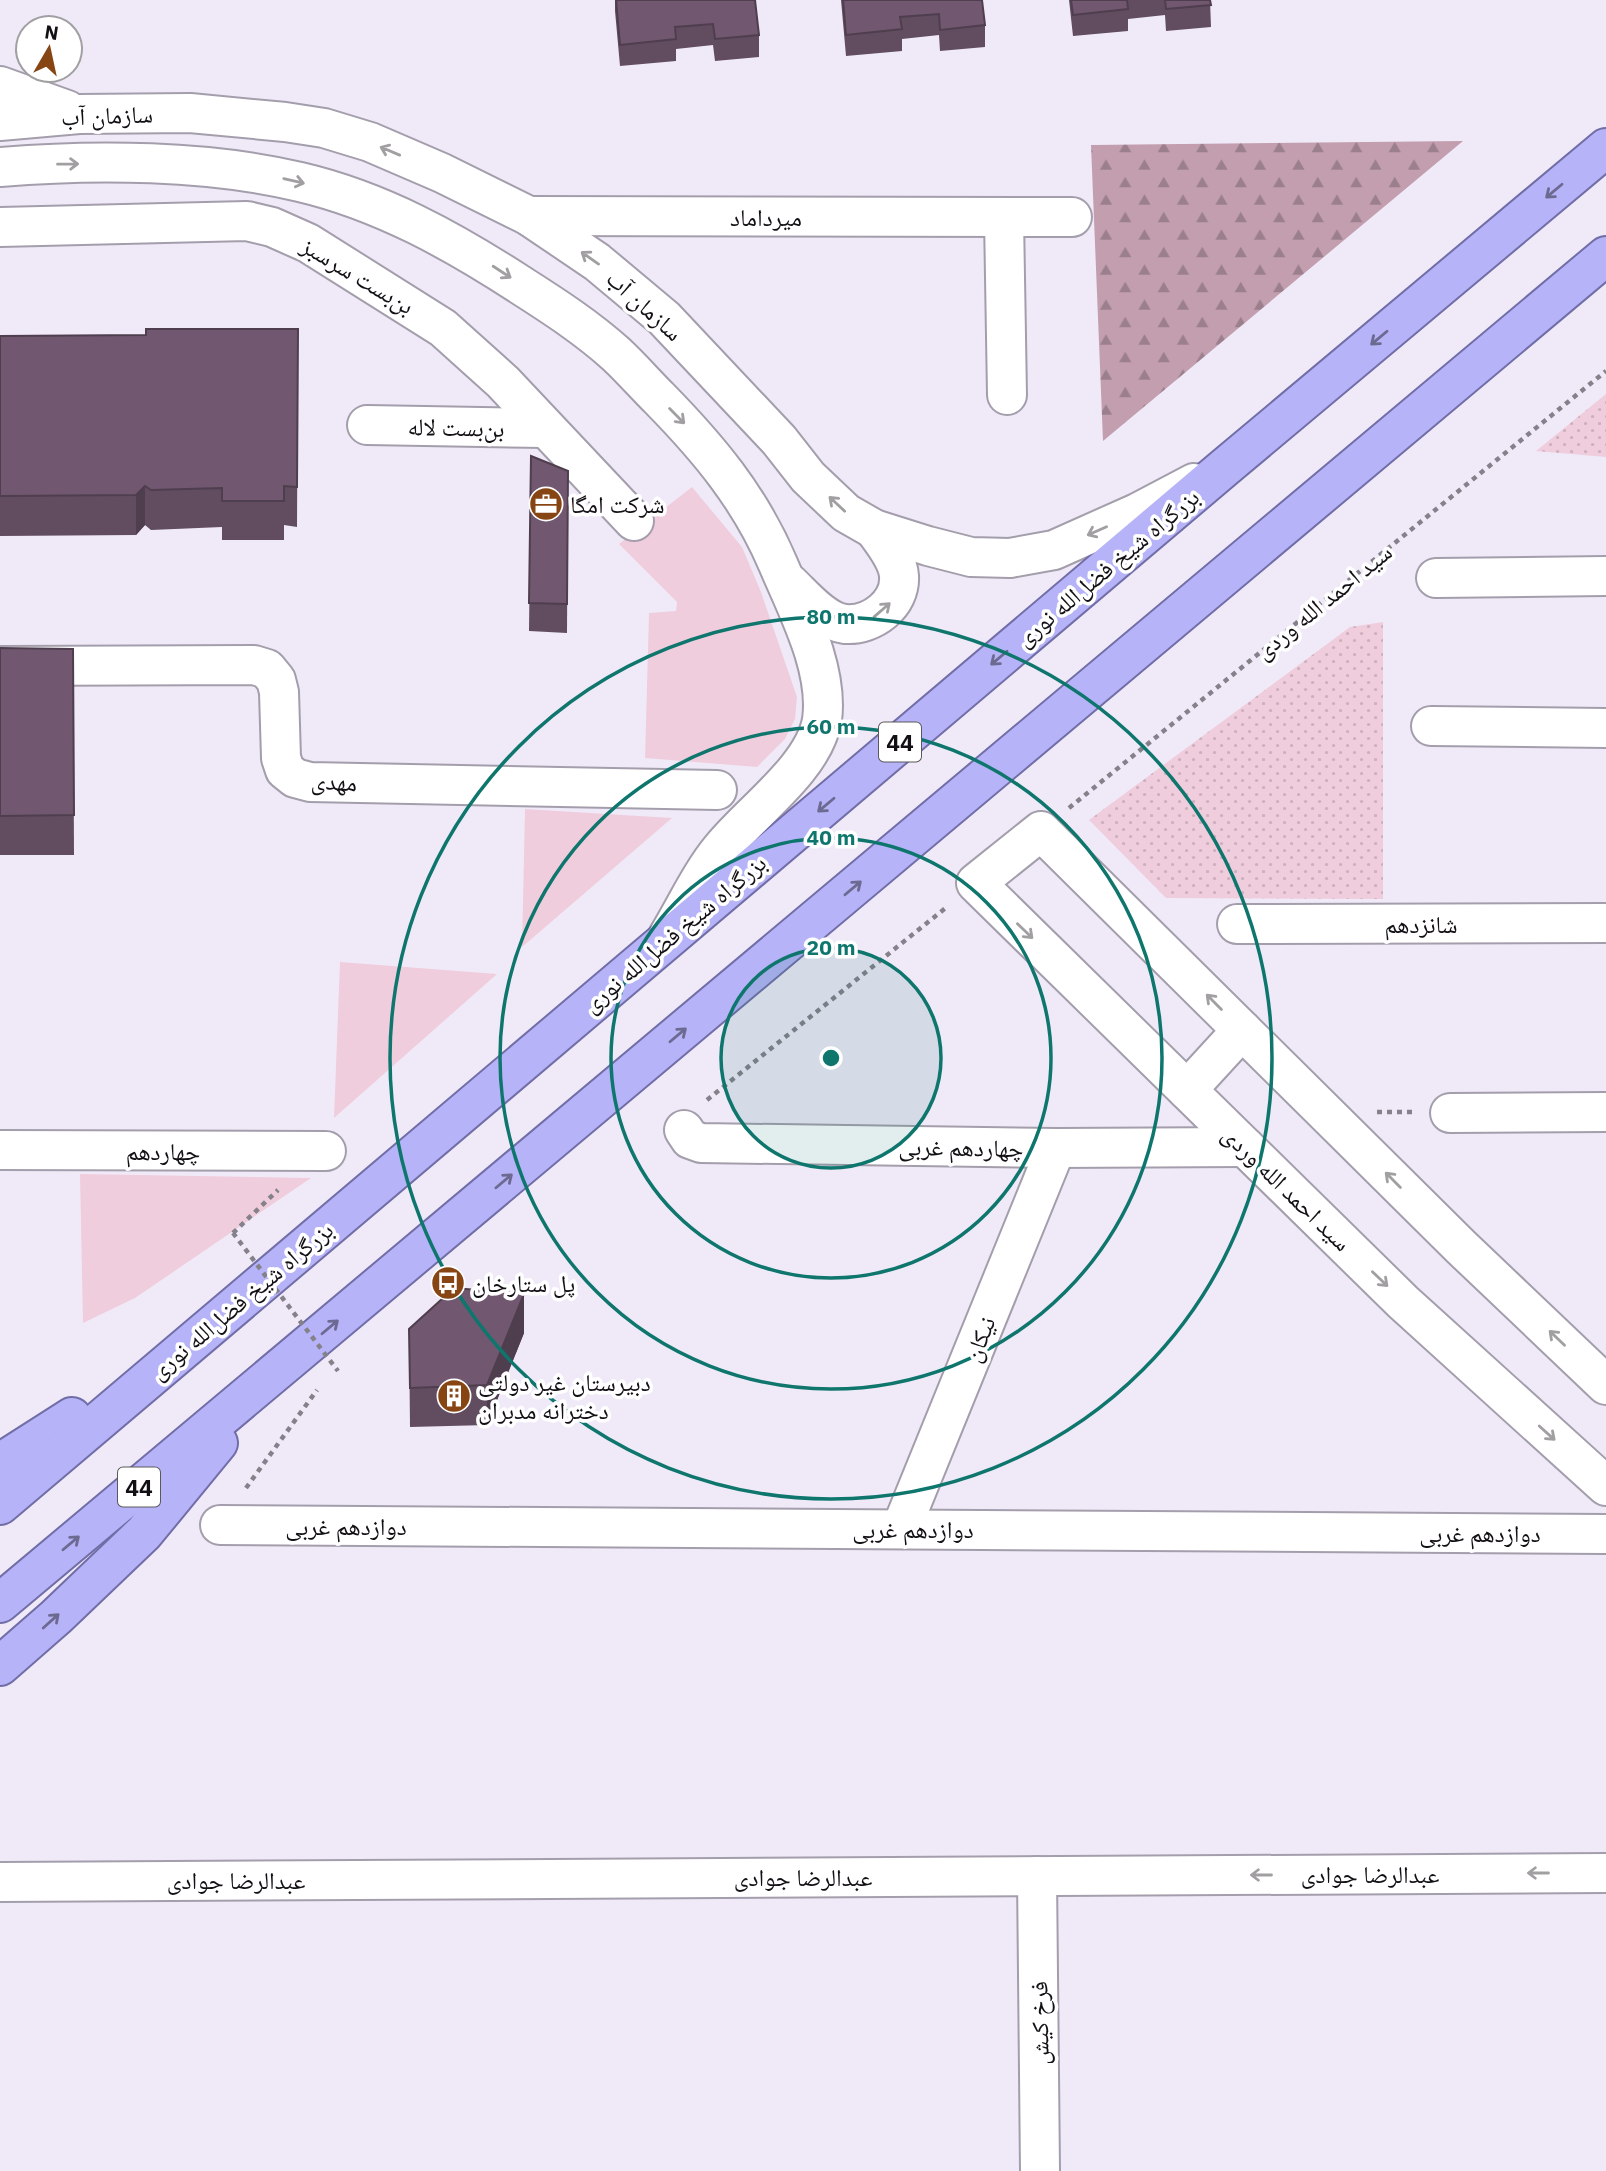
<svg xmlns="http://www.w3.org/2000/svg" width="1606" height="2171" viewBox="0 0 1606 2171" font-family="'IBM Plex Sans','Noto Naskh Arabic',sans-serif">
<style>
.grass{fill:url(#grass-dots)}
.forest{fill:url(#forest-firs)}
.park{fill:#f0cddd}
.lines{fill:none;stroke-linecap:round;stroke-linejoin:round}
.minor-casing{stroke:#a49eac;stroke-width:42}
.secondary-casing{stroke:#a49eac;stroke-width:42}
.trunk-casing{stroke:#716ea7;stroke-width:42}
.path{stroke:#85818a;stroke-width:4.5;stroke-dasharray:5 5;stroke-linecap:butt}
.minor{stroke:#fff;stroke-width:38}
.secondary{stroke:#fff;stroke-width:38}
.trunk{stroke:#b6b3f8;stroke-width:38}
.path-bridge{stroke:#85818a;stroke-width:4.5;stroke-dasharray:5 5;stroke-linecap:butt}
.wall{fill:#614c60}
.shaded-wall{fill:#4f3e4e}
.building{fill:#715870;stroke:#4f3e4e;stroke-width:2}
.oneway{stroke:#a19fa1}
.oneway2{stroke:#6d6a92}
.ring{fill:none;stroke:#0f766e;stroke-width:3.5}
.labels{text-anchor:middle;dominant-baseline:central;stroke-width:7;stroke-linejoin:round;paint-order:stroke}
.shield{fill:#fff;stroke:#5a585b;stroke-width:2}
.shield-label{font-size:23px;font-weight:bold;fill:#131015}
.street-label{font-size:24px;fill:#131015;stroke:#fff}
.poi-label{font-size:24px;fill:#131015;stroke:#fff;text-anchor:start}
.centre{fill:#0f766e;stroke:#fff;stroke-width:3.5}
.ring-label{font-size:21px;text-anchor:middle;font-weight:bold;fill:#0f766e;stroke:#fff;stroke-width:7;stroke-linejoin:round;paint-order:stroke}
</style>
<defs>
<pattern id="grass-dots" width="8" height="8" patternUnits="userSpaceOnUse" patternTransform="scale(1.75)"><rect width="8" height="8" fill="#f0cddd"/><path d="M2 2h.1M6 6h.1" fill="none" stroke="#cdafbd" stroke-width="1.8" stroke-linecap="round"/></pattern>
<pattern id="forest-firs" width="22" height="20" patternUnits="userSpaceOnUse" patternTransform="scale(1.75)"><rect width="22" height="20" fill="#c29eaf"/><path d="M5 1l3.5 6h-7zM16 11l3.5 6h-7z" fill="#9c7f8d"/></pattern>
</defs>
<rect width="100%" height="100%" fill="#f0eaf8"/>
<g class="grass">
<path d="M1606 394V457L1536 451Z"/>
<path d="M1383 622V899L1166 898 1089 820 1350 627Z"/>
</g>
<path class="forest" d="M1463 141 1103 441 1091 145Z"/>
<g class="park">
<path d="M692 487 742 547 761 592 797 697 795 719 785 739 757 767 645 758 649 613 676 611 677 602 619 544Z"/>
<path d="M525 809 672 818 522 947Z"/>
<path d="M340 962 497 974 334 1118Z"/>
<path d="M80 1174 311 1178 135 1298 83 1323Z"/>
</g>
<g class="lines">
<g class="minor-casing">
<g id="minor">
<path d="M529 216 1072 217"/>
<path d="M1004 218 1007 395"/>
<path d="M0 227 247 221 272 227 308 243 443 328 503 382 634 521"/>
<path d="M367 425 545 428"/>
<path d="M1436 578 1606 576"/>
<path d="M0 666 254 665 267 669 276 680 279 692 281 758 285 770 295 778 310 782 717 790"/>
<path d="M1431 726 1606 728"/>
<path d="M1237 924 1606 923"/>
<path d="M1187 1090 1242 1030"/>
<path d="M1450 1113 1606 1112"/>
<path d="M684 1130 690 1139 701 1143 1056 1148 1245 1147"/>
<path d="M0 1150 326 1151"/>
<path d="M1606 1385 1461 1247 1041 831 976 883 1403 1302 1606 1486"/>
<path d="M220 1525 1606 1534"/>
<path d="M901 1529 1056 1148"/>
<path d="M1037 1876 1040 2171"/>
<path d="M0 1882 1606 1873"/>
</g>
</g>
<g class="secondary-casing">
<g id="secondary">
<path d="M0 86 67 110"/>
<path d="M0 121 79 114 190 113 285 122 324 128 370 142 442 173 529 216 597 262 664 318 779 440 808 477 846 513 874 529 928 546 971 557 1010 558 1054 550 1137 513 1194 483"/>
<path d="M0 167C95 159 208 160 300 182 381 201 453 241 522 286 555 307 587 328 616 354 631 368 645 384 659 398 709 449 750 498 778 564 798 611 829 669 822 720 814 768 751 812 722 848 701 873 685 908 668 936"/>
<path d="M789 583C804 597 824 622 845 624 872 626 901 604 899 576 898 559 883 542 874 529"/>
</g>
</g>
<g class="trunk-casing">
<g id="trunk">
<path d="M0 1463 72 1417"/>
<path d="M0 1505 1224 468 1606 148"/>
<path d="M0 1603 1606 256"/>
<path d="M0 1666 56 1617 144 1533 218 1443"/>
</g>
</g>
<g class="path">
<path d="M1069 808 1606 371"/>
<path d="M707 1100 948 906"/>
<path d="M1377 1112H1414"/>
<path d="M233 1233 278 1190"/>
<path d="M246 1488 317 1390"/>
</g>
<use href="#minor" class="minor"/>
<use href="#secondary" class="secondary"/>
<use href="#trunk" class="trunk"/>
<path class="path-bridge" d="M233 1233 338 1371"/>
</g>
<g class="wall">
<path d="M615 0H755L759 35V57L715 61 713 45 676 49V61L620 66 615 11Z"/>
<path d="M841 0H982L985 25V47L940 51 939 35 902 39V51L846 56Z"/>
<path d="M1069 0H1210L1211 27 1166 31 1165 15 1128 19V31L1073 36Z"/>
<path d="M298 329 297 527 284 525V540H222V527L151 530 145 525 136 535 0 536V336L146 335Z"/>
<path d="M531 456 568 471 567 633 529 631Z"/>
<path d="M0 648 73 649 74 855H0Z"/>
<path d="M409 1329 524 1333 487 1425 410 1427Z"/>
</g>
<g class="shaded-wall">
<path d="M145 486V525L136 535V495Z"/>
<path d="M524 1294V1333L487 1425V1385Z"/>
</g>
<g class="building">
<path d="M616 0H755L759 35 715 39 713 24 675 27 676 39 620 45Z"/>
<path d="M843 0H982L985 25 940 30 939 14 900 17 902 29 846 35Z"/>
<path d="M1071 0H1127L1128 9 1073 15Z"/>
<path d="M1165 0H1210L1211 5 1166 9Z"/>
<path d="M146 329H298L297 487 284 486V501H222V488L151 490 145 486 136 495 0 496V336L146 335Z"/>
<path d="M531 456 568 471 567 604 529 603Z"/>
<path d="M0 648 73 649 74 815 0 816Z"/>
<path d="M454 1288 524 1294 487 1385 410 1388 409 1329Z"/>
</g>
<defs><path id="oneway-shaft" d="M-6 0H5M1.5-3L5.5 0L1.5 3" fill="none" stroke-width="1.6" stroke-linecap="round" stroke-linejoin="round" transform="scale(1.75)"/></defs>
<g class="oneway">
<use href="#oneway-shaft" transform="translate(390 151) rotate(-157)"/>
<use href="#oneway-shaft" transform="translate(68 164) rotate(-1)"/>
<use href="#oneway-shaft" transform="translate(294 181) rotate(13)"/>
<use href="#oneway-shaft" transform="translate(590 258) rotate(-145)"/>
<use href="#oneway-shaft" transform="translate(502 272) rotate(33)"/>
<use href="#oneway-shaft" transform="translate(677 416) rotate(45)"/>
<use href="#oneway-shaft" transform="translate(837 504) rotate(-137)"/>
<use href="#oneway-shaft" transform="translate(1097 531) rotate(156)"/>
<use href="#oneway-shaft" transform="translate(882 610) rotate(-41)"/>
<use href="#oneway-shaft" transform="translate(1025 931) rotate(44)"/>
<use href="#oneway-shaft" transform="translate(1214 1002) rotate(-135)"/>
<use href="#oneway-shaft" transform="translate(1393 1180) rotate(-135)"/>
<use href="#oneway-shaft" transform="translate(1380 1279) rotate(44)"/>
<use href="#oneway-shaft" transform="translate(1557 1338) rotate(-136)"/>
<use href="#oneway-shaft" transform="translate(1547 1433) rotate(42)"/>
<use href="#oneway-shaft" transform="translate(1538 1873) rotate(180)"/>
<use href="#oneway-shaft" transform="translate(1261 1875) rotate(180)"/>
</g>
<g class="oneway2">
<use href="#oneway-shaft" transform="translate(1554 191) rotate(140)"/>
<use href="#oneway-shaft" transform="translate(1379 338) rotate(140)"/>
<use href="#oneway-shaft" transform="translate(999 658) rotate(140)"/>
<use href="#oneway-shaft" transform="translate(826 805) rotate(140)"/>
<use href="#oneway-shaft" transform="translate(853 888) rotate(-40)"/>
<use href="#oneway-shaft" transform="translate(678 1035) rotate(-40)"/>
<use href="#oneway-shaft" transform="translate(504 1181) rotate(-40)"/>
<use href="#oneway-shaft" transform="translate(330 1327) rotate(-40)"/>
<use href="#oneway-shaft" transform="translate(71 1543) rotate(-40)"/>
<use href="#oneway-shaft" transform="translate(51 1621) rotate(-42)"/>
</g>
<circle cx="831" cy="1058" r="110" fill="#0f766e" fill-opacity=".12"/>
<g class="ring">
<circle cx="831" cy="1058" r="110"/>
<circle cx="831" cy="1058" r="220"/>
<circle cx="831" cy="1058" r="331"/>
<circle cx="831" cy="1058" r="441"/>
</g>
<defs>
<g id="office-disc" transform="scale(1.75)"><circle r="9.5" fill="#874513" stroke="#fff"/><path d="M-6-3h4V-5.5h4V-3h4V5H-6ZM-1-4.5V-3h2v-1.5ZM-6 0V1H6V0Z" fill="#fff"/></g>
<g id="bus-disc" transform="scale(1.75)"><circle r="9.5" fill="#874513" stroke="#fff"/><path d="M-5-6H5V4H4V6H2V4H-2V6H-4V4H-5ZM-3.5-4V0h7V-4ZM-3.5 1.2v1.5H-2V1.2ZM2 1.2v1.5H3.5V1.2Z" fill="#fff"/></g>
<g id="building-disc" transform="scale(1.75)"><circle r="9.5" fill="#874513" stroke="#fff"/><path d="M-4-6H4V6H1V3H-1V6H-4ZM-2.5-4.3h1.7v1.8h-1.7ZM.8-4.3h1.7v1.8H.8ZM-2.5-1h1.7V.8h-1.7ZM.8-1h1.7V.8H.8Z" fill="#fff"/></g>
</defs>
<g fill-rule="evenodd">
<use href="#office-disc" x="546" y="504"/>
<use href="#bus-disc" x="448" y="1283"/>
<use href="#building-disc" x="454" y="1396"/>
</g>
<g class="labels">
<g class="shield">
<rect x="879" y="722.5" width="42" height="39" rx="5"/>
<rect x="118" y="1467.5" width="42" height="39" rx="5"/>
</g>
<g class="shield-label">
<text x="900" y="742">44</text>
<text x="139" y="1487">44</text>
</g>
<g class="street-label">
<text transform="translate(107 115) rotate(-2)">سازمان آب</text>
<text x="766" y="217">میرداماد</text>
<text transform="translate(358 275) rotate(31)">بن‌بست سرسبز</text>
<text transform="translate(645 305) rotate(42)">سازمان آب</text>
<text transform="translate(456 427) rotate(1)">بن‌بست لاله</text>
<text transform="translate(1107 567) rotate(-40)">بزرگراه شیخ فضل‌الله نوری</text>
<text transform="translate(1323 601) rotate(-39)">سید احمد الله وردی</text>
<text transform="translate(334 781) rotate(3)">مهدی</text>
<text x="1421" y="924">شانزدهم</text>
<text transform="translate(674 933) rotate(-40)">بزرگراه شیخ فضل‌الله نوری</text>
<text transform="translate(961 1147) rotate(1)">چهاردهم غربی</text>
<text x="163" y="1151">چهاردهم</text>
<text transform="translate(1287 1188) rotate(44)">سید احمد الله وردی</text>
<text transform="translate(241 1300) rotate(-40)">بزرگراه شیخ فضل‌الله نوری</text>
<text transform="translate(979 1339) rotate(-68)">نیکان</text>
<text x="346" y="1526">دوازدهم غربی</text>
<text x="913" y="1529">دوازدهم غربی</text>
<text x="1480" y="1533">دوازدهم غربی</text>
<text x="1370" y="1874">عبدالرضا جوادی</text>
<text x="803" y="1877">عبدالرضا جوادی</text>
<text x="236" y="1880">عبدالرضا جوادی</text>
<text transform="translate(1039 2023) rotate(-91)">فرخ کیش</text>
</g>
<g class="poi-label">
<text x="570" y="504">شرکت امگا</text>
<text x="472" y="1283">پل ستارخان</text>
<text x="478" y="1382">دبیرستان غیر دولتی<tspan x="478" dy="28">دخترانه مدبران</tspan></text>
</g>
</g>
<circle cx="831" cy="1058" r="10" class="centre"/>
<g class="ring-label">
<text x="831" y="624">80 m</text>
<text x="831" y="734">60 m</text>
<text x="831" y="845">40 m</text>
<text x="831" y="955">20 m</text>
</g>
<g transform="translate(49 49) rotate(9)"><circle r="33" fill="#ffffff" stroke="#a19fa1" stroke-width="2"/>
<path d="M0-5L12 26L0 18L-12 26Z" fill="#874513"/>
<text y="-10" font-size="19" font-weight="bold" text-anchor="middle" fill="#131015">N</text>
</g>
</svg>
